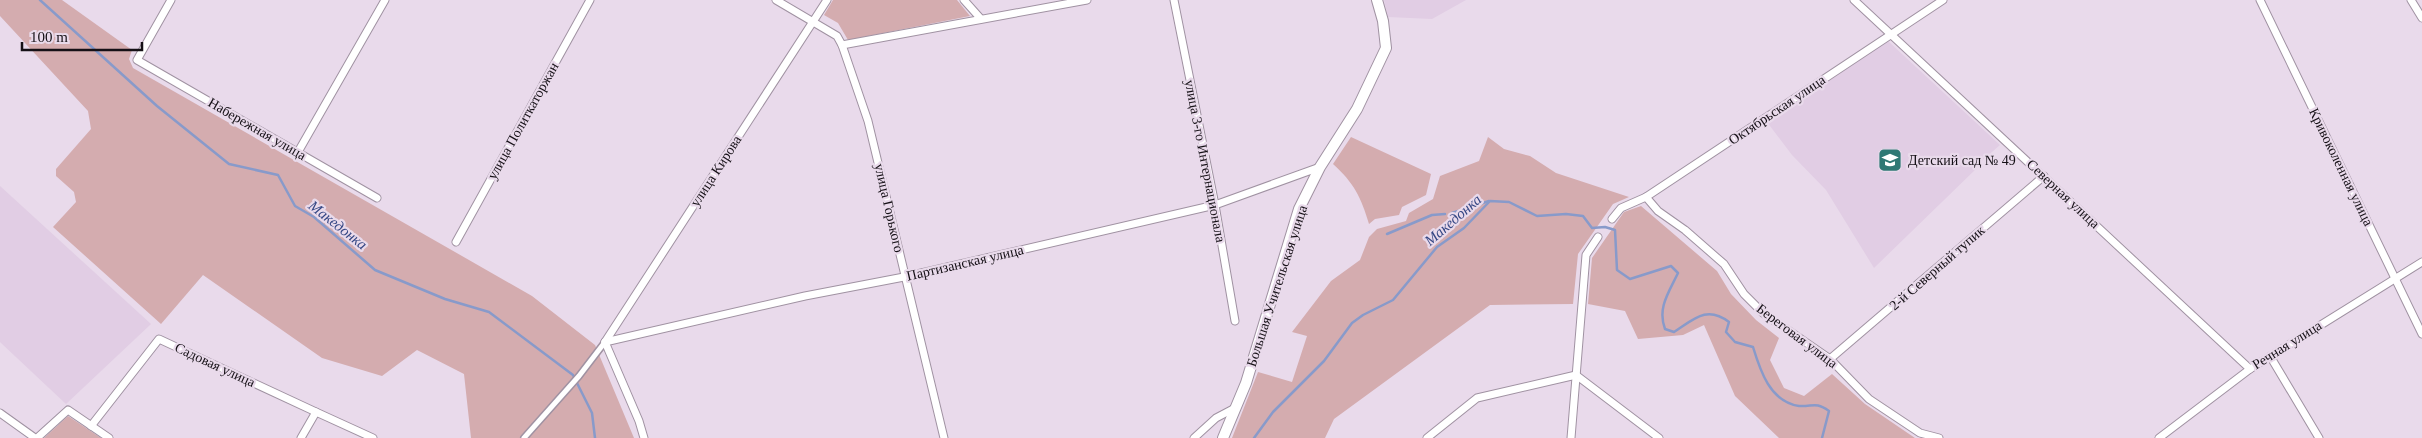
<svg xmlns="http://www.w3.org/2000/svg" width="2422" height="438" viewBox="0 0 2422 438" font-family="'Times New Roman',serif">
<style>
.built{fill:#e1cde4}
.green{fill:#d4acaf}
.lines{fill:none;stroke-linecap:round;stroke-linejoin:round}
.stream{stroke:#889aca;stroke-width:2.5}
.pedestrian-casing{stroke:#a092a2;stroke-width:8}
.minor-casing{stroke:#a092a2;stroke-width:9}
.secondary-casing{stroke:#a092a2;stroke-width:12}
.pedestrian{stroke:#fff;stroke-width:5}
.minor{stroke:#fff;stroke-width:7}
.secondary{stroke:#fff;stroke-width:10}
.labels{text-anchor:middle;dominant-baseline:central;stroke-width:4.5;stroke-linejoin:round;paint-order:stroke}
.street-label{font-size:14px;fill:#151016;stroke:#e9daeb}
.poi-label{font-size:14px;fill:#151016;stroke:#e9daeb;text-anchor:start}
.water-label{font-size:15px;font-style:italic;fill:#354784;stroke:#e9daeb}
</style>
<rect width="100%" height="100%" fill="#e9daeb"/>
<g class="built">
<path d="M1384 0H1466L1432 19 1388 17Z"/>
<path d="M1888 41 2000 145 1977 165V168L1874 268 1826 190 1792 155 1767 122Z"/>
<path d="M0 186 151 324 66 404 0 342Z"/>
</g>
<g class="green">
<path d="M0 0H62L132 50 129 59 133 68 532 296 595 345 634 438H471L464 374 417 350 382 376 322 358 203 275 161 324 53 227 76 202 74 192 56 176V169L91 129 88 111 0 16Z"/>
<path d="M833 0H957L970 16 848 40 838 23 824 15Z"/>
<path d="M1351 137 1431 174 1426 195 1402 207 1399 215 1375 219 1369 224C1361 197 1354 183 1333 164Z"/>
<path d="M1488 137 1504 149 1530 156 1556 173 1629 197 1613 204 1578 254 1573 304 1490 305 1334 419 1325 438H1232L1258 372 1292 382 1307 336 1292 332 1331 281 1360 260 1369 237 1377 229 1406 221 1409 213 1433 199 1440 176 1479 161Z"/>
<path d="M1641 206 1717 271 1731 294 1756 320 1779 338 1770 360 1784 388 1804 396 1832 374 1865 404 1915 438H1779L1735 396 1704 325 1683 335 1638 339 1625 311 1588 304 1592 258 1624 212Z"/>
<path d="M68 416 101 438H44Z"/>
</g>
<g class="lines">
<g class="stream">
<path d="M40 0 157 106 229 164 278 175 295 206 314 217 375 270 445 299 489 312 573 375 592 413 595 438"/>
<path d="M1452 213 1489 201"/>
<path d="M1387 234 1432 215 1445 214"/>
<path d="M1254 438 1273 412 1324 361 1352 323 1363 315 1393 300 1437 247 1464 228 1490 201 1509 202 1537 216 1566 214 1583 216 1592 228 1605 227 1615 230 1617 270 1630 279 1671 266 1678 273C1669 292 1657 308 1665 329L1674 332C1694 319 1707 305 1729 322L1726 332 1735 342 1753 347C1760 370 1770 402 1799 406 1813 407 1815 401 1829 411L1822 438"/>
</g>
<g class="pedestrian-casing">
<path id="pedestrian" d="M524 438 579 376 605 342"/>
</g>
<g class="minor-casing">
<g id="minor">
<path d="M171 0 137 60 377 198"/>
<path d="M776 0 837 36 842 45 868 121 944 438"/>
<path d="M964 0 981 19"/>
<path d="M1174 0 1215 205 1235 321"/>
<path d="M1854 0 2250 369"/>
<path d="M2260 0 2422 334"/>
<path d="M2411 0 2422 18"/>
<path d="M842 45 1087 0"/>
<path d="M298 152 385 0"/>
<path d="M1646 197 1658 211 1685 230 1724 264 1744 294 1763 313 1830 359 1869 399 1920 433 1939 438"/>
<path d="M1612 219 1621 208 1646 197 1943 0"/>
<path d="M456 242 590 0"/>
<path d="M605 342 805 296 904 277 1215 205 1320 167"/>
<path d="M605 342 827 0"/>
<path d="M605 342 639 421 644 438"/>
<path d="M2270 356 2319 438"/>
<path d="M1830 359 2044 176"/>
<path d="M316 412 373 438"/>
<path d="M0 413 35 438"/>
<path d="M91 426 159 339 316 412 301 438"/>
<path d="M37 438 68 410 109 438"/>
<path d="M1194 438 1216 418 1235 408"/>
<path d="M1427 438 1477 398 1576 375 1659 438"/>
<path d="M1571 438 1586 255 1598 237"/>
<path d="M2159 438 2250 369 2422 262"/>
</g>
</g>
<g class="secondary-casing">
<path id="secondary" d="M1223 438 1246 383 1299 209 1320 167 1357 109 1386 48 1383 21 1377 0"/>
</g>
<use href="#pedestrian" class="pedestrian"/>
<use href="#minor" class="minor"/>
<use href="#secondary" class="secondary"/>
</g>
<defs>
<g id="school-square" transform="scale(1.25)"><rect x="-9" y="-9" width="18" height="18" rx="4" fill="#2f7874" stroke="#e9daeb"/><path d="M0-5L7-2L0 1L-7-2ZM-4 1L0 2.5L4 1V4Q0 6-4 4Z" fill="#fff"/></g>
</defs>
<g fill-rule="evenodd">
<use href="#school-square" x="1890" y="160"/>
</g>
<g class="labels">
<g class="street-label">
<text transform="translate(1777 110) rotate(-34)">Октябрьская улица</text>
<text transform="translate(523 121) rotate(-61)">улица Политкаторжан</text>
<text transform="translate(257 129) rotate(30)">Набережная улица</text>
<text transform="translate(1205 161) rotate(79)">улица 3-го Интернационала</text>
<text transform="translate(2341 167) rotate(64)">Кривоколенная улица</text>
<text transform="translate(716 171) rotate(-57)">улица Кирова</text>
<text transform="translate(2063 194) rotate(43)">Северная улица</text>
<text transform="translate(889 208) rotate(77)">улица Горького</text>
<text transform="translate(965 263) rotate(-13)">Партизанская улица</text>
<text transform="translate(1937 268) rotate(-41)">2-й Северный тупик</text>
<text transform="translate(1277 286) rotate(-72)">Большая Учительская улица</text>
<text transform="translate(1797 336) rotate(37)">Береговая улица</text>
<text transform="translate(2287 345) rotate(-32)">Речная улица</text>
<text transform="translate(215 365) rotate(25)">Садовая улица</text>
</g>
<g class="poi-label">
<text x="1908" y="160">Детский сад № 49</text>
</g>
<g class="water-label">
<text transform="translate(1453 220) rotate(-41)">Македонка</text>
<text transform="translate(338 225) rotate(38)">Македонка</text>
</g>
</g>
<path d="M22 42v8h120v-8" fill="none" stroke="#151016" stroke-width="2.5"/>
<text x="30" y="42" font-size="15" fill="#151016" stroke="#e9daeb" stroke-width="4" paint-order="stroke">100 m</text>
</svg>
